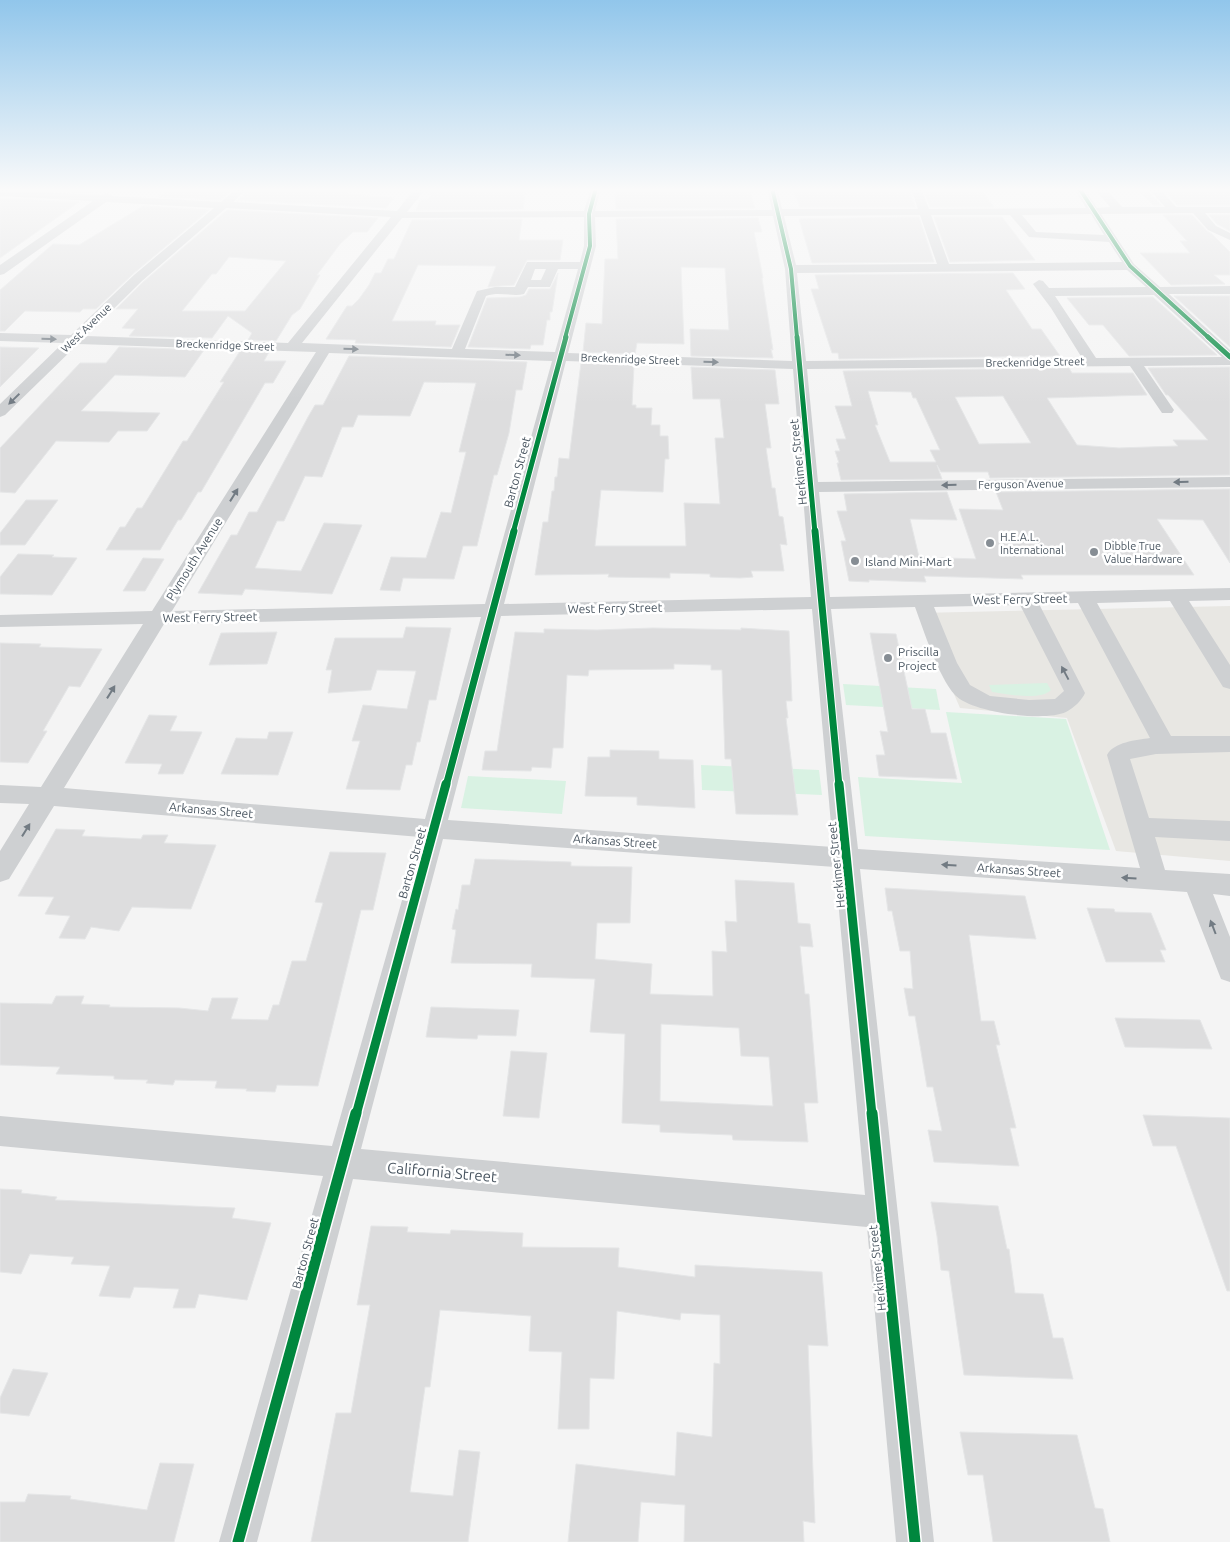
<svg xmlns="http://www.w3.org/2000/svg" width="1230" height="1542" viewBox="0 0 1230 1542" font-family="Ubuntu,sans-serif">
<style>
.commercial{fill:#e8e7e3}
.green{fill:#d9f2e3}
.building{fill:#ddddde;stroke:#e5e6e7;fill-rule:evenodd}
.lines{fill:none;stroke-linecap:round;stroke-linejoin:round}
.minor{fill:#ced0d2;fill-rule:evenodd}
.cycleway-far4-casing{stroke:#fff;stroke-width:5.5}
.cycleway-far3-casing{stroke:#fff;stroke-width:7}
.cycleway-far2-casing{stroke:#fff;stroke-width:9}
.cycleway-far1-casing{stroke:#fff;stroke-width:12}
.cycleway-casing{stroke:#fff;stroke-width:14}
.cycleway-far4{stroke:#00873e;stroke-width:4}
.cycleway-far3{stroke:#00873e;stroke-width:5}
.cycleway-far2{stroke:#00873e;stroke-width:7}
.cycleway-far1{stroke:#00873e;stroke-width:9}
.cycleway{stroke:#00873e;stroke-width:11}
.oneway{fill:#727b83}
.poi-dot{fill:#868d94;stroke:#fff;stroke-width:2}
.labels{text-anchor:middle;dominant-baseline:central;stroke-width:5;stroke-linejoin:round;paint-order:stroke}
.far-street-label{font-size:11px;fill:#4a5661;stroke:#fff}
.far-poi-label{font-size:11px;fill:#4a5661;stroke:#fff;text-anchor:start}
.street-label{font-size:12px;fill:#4a5661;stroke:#fff}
.poi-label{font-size:12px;fill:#4a5661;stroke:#fff;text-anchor:start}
.near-street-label{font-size:15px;fill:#4a5661;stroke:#fff}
</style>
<rect width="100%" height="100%" fill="#f4f4f4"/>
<path class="commercial" d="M1230 606V861L1116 851 1067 718 960 708 919 613Z"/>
<g class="green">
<path d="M1047 683 1051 690C1041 701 1006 694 992 692L989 685Z"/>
<path d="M843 684 936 689 940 710 846 705Z"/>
<path d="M946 712 1066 719 1110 850 865 836 858 777 962 783Z"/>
<path d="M701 765 819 770 822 795 702 790Z"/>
<path d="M468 776 566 781 562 814 461 808Z"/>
</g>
<g class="building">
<path d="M53 188H99L92 193 49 191Z"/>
<path d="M172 188 214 190 234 188 220 200 158 197Z"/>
<path d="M250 188 350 193 348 194 394 198 386 208 238 200Z"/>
<path d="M441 188H526L523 209 416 210 420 200H428L433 191H440Z"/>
<path d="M620 188H692V192H732L731 189H749L755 208 616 209 615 195H618L617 190H620Z"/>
<path d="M909 188 915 207H800L793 189 882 192 880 189Z"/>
<path d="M923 188H942L944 192H983L994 207H930Z"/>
<path d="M1136 188H1146L1161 205H1153Z"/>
<path d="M1162 188H1230V205H1177Z"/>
<path d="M0 199 35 200 79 202 0 258Z"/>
<path d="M143 206 209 210 133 274 96 309H83L80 312 25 311 5 331H0V290L53 244 79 245Z"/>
<path d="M227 210 378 218 367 232H353L340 244 317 275H320L300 309 292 315 276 341 248 340 252 333 228 316 212 338 129 336 135 329 122 328 138 309H116L143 282ZM229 257 286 261 245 311H182L212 274H216Z"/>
<path d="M1163 215H1192L1207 231 1212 234 1230 252V275H1214L1225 284 1171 285 1140 253H1190L1180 241H1187Z"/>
<path d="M1209 215H1230V231L1217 224Z"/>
<path d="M919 217 934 262 812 263 799 219Z"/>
<path d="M934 217H1002L1035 260 950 262Z"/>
<path d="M758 218 762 232H754L763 278H762L773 350 771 349 773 358 691 356 690 329 729 330 725 268 681 267 684 344 637 343 635 354 583 352 586 323 602 324 605 259H618L616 219Z"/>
<path d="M522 219 519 240H563L560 260H527L514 285 488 287 496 266 418 265 392 321H436L435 325H460L451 347 355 343 356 340 326 339 347 306H352L359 299 369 285 375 273H381L388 259H394L412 220Z"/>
<path d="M558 273 552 312H550V320H547L543 345H531L530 349 468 347 487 298 520 297 526 295 529 289H550Z"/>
<path d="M1013 273 1025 289 1006 290 1032 329H1041L1060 356 839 359 838 353H832L811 289H819L815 275Z"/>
<path d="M1174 296H1230V347Z"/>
<path d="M1153 297 1217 355 1129 356 1103 325H1089L1067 298Z"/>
<path d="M0 347 39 348 0 387Z"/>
<path d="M119 347 204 350 185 377 115 375 81 411 160 413 147 431H118L109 442 56 441 15 493 0 492V448L80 363H106Z"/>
<path d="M240 351 269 352 264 361H286L273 383H265L201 492H198L181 520H178L160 550H106L120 527H125L137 508H142L183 441H187L224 382H220Z"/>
<path d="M349 356 527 362 522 390H516L509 433 497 475H494L477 546H463L454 579 403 578 400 591 380 590 391 557 426 558 441 512 451 513 466 452H459L476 383 424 382 410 416 358 415 353 427H342L322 477 305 476 284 521H277L255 568 301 571 324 523 362 525 332 594 245 589 242 595 198 593 231 535H237L249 512H257L308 417 315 405H323Z"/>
<path d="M581 363 634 365 632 405H636V408H652L651 425H660V436H668L669 459H665L663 492 601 490 595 546H686L684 503 720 504 715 438H724L720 399H693L691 367 775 370 779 404H765L771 448H766L772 488H775L779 516 783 517 787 545 780 544 784 571H751L753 577 740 578 710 577V574L670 573V578L608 577 609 574 535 575 543 522H548L552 491H554L555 477H557L559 458 569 459Z"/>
<path d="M1230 367V475L990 478 988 472H941L937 465 942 479 841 480 837 463H839L835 451H840L836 439H846L835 406H852L843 371 1069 368 1072 373H1133L1147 395 1047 398 1077 445 1119 448 1178 446 1173 440H1208L1168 395H1166L1148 368ZM868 391 911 392 913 398H916L940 450H930L936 462H890L875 425H878ZM1003 396 1031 443 979 444 955 397Z"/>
<path d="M1230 489V563L1203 520 1157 519 1194 575H1021L1023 579 924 576 926 582 869 580V582L849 581 841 541H846L837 511H847L844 494 947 492 957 520 910 519 919 557 976 559 959 509 1003 510 996 492Z"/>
<path d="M26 500H58L25 545H0V533Z"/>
<path d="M18 554 54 555 52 557 77 558 52 595 0 594V577Z"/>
<path d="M143 558 164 559 145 591H123Z"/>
<path d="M406 627 451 628 436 700H429L420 742H417L412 765H406L400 790 346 789 360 741H352L363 705 407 709 416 671 377 670 371 690 328 693 332 670H326L335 638H403Z"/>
<path d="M653 628 741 630V628L789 631 792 701H786L788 718H786L798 815 736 814 731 759H725L722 670H711V665L674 664V669L589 670 588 676 567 675 563 748H553L551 768 532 767 531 771 482 770 485 751H497L515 632 544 633V629L597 630Z"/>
<path d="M277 632 267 664 209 665 221 633Z"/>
<path d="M870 633 896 634 912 709H925L931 733H946L957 779 879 776 876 755H885L880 731 888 732Z"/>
<path d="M0 643 41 644 39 647 102 649 80 687 69 686 43 731H47L28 763 0 762Z"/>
<path d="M149 715 177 716 170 731 202 732 183 774H158L162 764 125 763Z"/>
<path d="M269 732H293L278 775 221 774 236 738 267 739Z"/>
<path d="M610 750 659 751V759L693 760 695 808 637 805V797L585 796 588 757H610Z"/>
<path d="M56 829 85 830 82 836 141 839 143 835H168L164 843 216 845 191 909 132 907 119 931 91 927 85 939 59 938 70 916 45 914 54 897 18 896Z"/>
<path d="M330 852 386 853 373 910H361L318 1086 277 1085 275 1092 246 1091 247 1089 215 1088 217 1081 175 1080 173 1085 146 1083 148 1080 114 1079V1076L56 1074 60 1067 0 1065V1003L52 1004 56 996H84L81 1004 110 1005 109 1007 179 1008 208 1011 212 998H238L231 1019 268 1020 273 1005H279L292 961H306L323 903 315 902Z"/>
<path d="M475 859 571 862V866L632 867 630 923H597L595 959 652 964 650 994 713 996 712 951 727 952 725 921 737 922 735 880 794 883 798 923 810 924 813 947 800 946 805 994H809L818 1103H804L808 1142 733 1140 732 1135 660 1132V1125L622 1123 625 1034 590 1032 595 979 531 977 532 964 451 963 456 930 452 929 456 909 458 910 462 885H470ZM661 1024 739 1028 741 1056 769 1057 773 1106 660 1101Z"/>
<path d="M885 888 1025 896 1036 939 969 935 981 1021H994L1000 1045H996L1016 1128H1010L1019 1166 934 1162 928 1130 942 1131 933 1087H927L915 1016H909L904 988 913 989 910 951H900L892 911H888Z"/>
<path d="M1087 908 1114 909 1115 912 1151 913 1166 950H1160L1165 962H1106Z"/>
<path d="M431 1007 519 1010 516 1036 478 1035 477 1039 426 1037Z"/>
<path d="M1115 1018 1200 1020 1212 1049 1125 1047Z"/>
<path d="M511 1051 547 1053 539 1118 503 1116Z"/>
<path d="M1143 1115 1230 1118V1291H1227L1176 1146H1153Z"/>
<path d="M0 1189 22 1190 21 1193 57 1197 55 1200 235 1208 232 1218 271 1223 247 1300 199 1294 195 1308H173L179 1289 134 1287 130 1298 99 1296 110 1266 71 1264 74 1257 30 1254 21 1274 0 1272Z"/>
<path d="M931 1202 998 1206 1007 1249H1009L1015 1293 1043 1294 1053 1338H1063L1073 1379 964 1375 949 1271 941 1270 937 1236Z"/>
<path d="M371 1226 408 1227 407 1232 450 1234 451 1230 523 1233 522 1247 619 1248 618 1267 695 1277V1265L822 1272 828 1346 808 1345 815 1523 803 1521 804 1542H684L685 1505 641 1502 638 1542H568L576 1464 675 1476 677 1432 712 1437 714 1363 720 1364V1315L681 1313 680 1320 617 1311 614 1379 590 1378 589 1429H558L562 1352 529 1351 531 1316 440 1310 430 1387H425L410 1492 453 1496 459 1450 480 1452 468 1542H311L336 1413H351L370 1305H357Z"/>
<path d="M13 1369 48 1373 29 1416 0 1413V1398Z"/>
<path d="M960 1432 1077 1435 1095 1508 1103 1509 1110 1542H993L983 1475H968Z"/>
<path d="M160 1463 194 1464 174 1542H0V1502H25L28 1494 71 1496 70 1499 147 1510Z"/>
</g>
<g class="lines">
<path class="minor" d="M237 188H248L233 202 397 211 415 188H426L407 212H409L584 211 591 188H601L595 211 772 210 767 188H777L782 209H918L911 188H921L929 209 1086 208 1074 188H1084L1097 208 1110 207 1094 188H1105L1122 207H1165L1148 188H1159L1176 207H1230V213H1205L1216 226 1230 233V240L1208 230 1193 213 1101 214 1134 264 1160 287 1230 286V294H1169L1230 350V365L1144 366 1174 410 1172 413H1162L1130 366 807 369 818 482 1230 477V487L819 492 830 597 1230 588V600L1189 601 1230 665V689L1223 687 1170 601 1097 603 1171 736H1230V752L1156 754 1130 759 1149 818 1230 821V841L1155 837 1165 870 1230 874V896L1213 894 1230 937V982L1221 979 1187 892 860 869 934 1542H896L867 1227 353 1179 257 1542H219L323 1176 0 1146V1116L332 1146 420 837 54 806 9 879 0 882V851L29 804 0 803V785L41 787 143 624 0 627V615L152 611 316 352 78 344 5 415 0 417V404L63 343 0 341V333L71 335 134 275 214 208 106 202 4 274 0 275V265L93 201 0 196V190L101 195 107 193 112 196 221 202ZM226 208 391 217 288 343 86 336 142 281ZM1091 214 1104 235 1036 232 1022 215ZM920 215 937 264 796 265 784 216ZM931 215H1010L1029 237 1109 242 1122 262 949 264ZM773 216 785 269 792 361 568 353 596 246 595 217ZM584 217V246L580 262H527L515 287H495L477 291 452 349 302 343 402 218ZM535 269H546L541 280H531ZM558 269H578L555 352 465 349 486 296C499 291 512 297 524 294L528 287H550ZM1127 270 1146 287 1049 288 1043 281 1039 280 1033 284 1051 308 1082 358 806 361 797 273ZM1154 295 1222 357 1096 358 1055 296ZM329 353 552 361 485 604 172 611ZM566 361 793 369 811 597 504 604ZM1078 603 1150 738C1136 740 1114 742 1107 755L1140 868 858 849 831 609 915 607C924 631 938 676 955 695 972 713 1045 722 1066 712 1074 708 1082 700 1085 693L1039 604ZM1020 605 1064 691 1055 699 1029 700 990 696 970 685 957 663 934 607ZM812 609 833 847 448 820 501 616ZM481 617 425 819 64 788 164 624ZM443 839 835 867 865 1195 361 1149Z"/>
<g class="cycleway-far4-casing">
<g id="cycleway-far4">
<path d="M772 188 791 269 797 338"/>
<path d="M1079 188 1130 266 1209 338"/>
<path d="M565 338 590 246 589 214 596 188"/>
</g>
</g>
<g class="cycleway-far3-casing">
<g id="cycleway-far3">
<path d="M797 337 815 533"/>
<path d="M1208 337 1230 357"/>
<path d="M513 533 566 337"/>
</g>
</g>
<g class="cycleway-far2-casing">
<g id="cycleway-far2">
<path d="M815 531 839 786"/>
<path d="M446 786 514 531"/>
</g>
</g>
<g class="cycleway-far1-casing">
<g id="cycleway-far1">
<path d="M839 784 872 1115"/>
<path d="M356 1115 446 784"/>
</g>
</g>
<g class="cycleway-casing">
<g id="cycleway">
<path d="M872 1113 915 1542"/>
<path d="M238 1542 356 1113"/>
</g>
</g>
<use href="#cycleway-far4" class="cycleway-far4"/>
<use href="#cycleway-far3" class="cycleway-far3"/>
<use href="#cycleway-far2" class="cycleway-far2"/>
<use href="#cycleway-far1" class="cycleway-far1"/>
<use href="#cycleway" class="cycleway"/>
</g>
<defs><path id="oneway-solid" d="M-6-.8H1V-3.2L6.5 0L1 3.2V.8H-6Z" transform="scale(1.25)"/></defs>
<g class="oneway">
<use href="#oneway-solid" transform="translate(49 339) rotate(2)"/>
<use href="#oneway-solid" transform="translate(351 349) rotate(2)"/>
<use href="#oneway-solid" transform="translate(513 355) rotate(2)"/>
<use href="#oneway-solid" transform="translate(711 362) rotate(2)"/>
<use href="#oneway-solid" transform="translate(14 399) rotate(136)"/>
<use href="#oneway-solid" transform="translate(1181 482) rotate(179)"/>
<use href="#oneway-solid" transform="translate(949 485) rotate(179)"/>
<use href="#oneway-solid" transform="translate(234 495) rotate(-58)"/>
<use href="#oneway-solid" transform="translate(1065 673) rotate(-118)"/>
<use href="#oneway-solid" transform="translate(111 692) rotate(-58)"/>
<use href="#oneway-solid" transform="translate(26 830) rotate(-58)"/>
<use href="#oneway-solid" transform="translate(949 865) rotate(-176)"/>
<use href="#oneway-solid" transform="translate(1129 878) rotate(-176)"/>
<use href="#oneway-solid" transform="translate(1213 927) rotate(-111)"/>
</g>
<linearGradient id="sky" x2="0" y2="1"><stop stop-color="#91c6eb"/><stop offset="0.47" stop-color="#fafafa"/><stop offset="1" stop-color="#fafafa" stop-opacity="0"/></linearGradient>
<rect width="1230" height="404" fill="url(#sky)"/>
<g class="poi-dot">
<circle cx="990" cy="543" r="5"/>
<circle cx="1094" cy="552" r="5"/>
<circle cx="855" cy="561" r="5"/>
<circle cx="888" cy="658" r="5"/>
</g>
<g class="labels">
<g class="far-street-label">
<text transform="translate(86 328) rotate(-44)">West Avenue</text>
<text transform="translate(225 345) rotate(2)">Breckenridge Street</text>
<text transform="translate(630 359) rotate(2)">Breckenridge Street</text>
<text transform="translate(1035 362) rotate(-1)">Breckenridge Street</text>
<text transform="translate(1021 484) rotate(-1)">Ferguson Avenue</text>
</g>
<g class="far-poi-label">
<text x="1000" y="537">H.E.A.L.<tspan x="1000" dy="13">International</tspan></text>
<text x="1104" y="546">Dibble True<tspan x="1104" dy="13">Value Hardware</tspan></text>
</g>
<g class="street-label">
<text transform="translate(798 462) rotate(-96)">Herkimer Street</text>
<text transform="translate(517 472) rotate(-75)">Barton Street</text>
<text transform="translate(194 559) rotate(-58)">Plymouth Avenue</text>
<text transform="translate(1020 599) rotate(-1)">West Ferry Street</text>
<text transform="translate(615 608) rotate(-1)">West Ferry Street</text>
<text transform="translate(210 617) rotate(-1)">West Ferry Street</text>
<text transform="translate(211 810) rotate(5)">Arkansas Street</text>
<text transform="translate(615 841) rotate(4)">Arkansas Street</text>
<text transform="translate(412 863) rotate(-74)">Barton Street</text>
<text transform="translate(836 865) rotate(-96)">Herkimer Street</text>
<text transform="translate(1019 870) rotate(4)">Arkansas Street</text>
<text transform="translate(305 1253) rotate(-75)">Barton Street</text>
<text transform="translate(877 1268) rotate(-96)">Herkimer Street</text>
</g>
<g class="poi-label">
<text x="865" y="561">Island Mini-Mart</text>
<text x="898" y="651">Priscilla<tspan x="898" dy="14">Project</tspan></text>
</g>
<g class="near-street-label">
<text transform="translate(442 1172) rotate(5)">California Street</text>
</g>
</g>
</svg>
